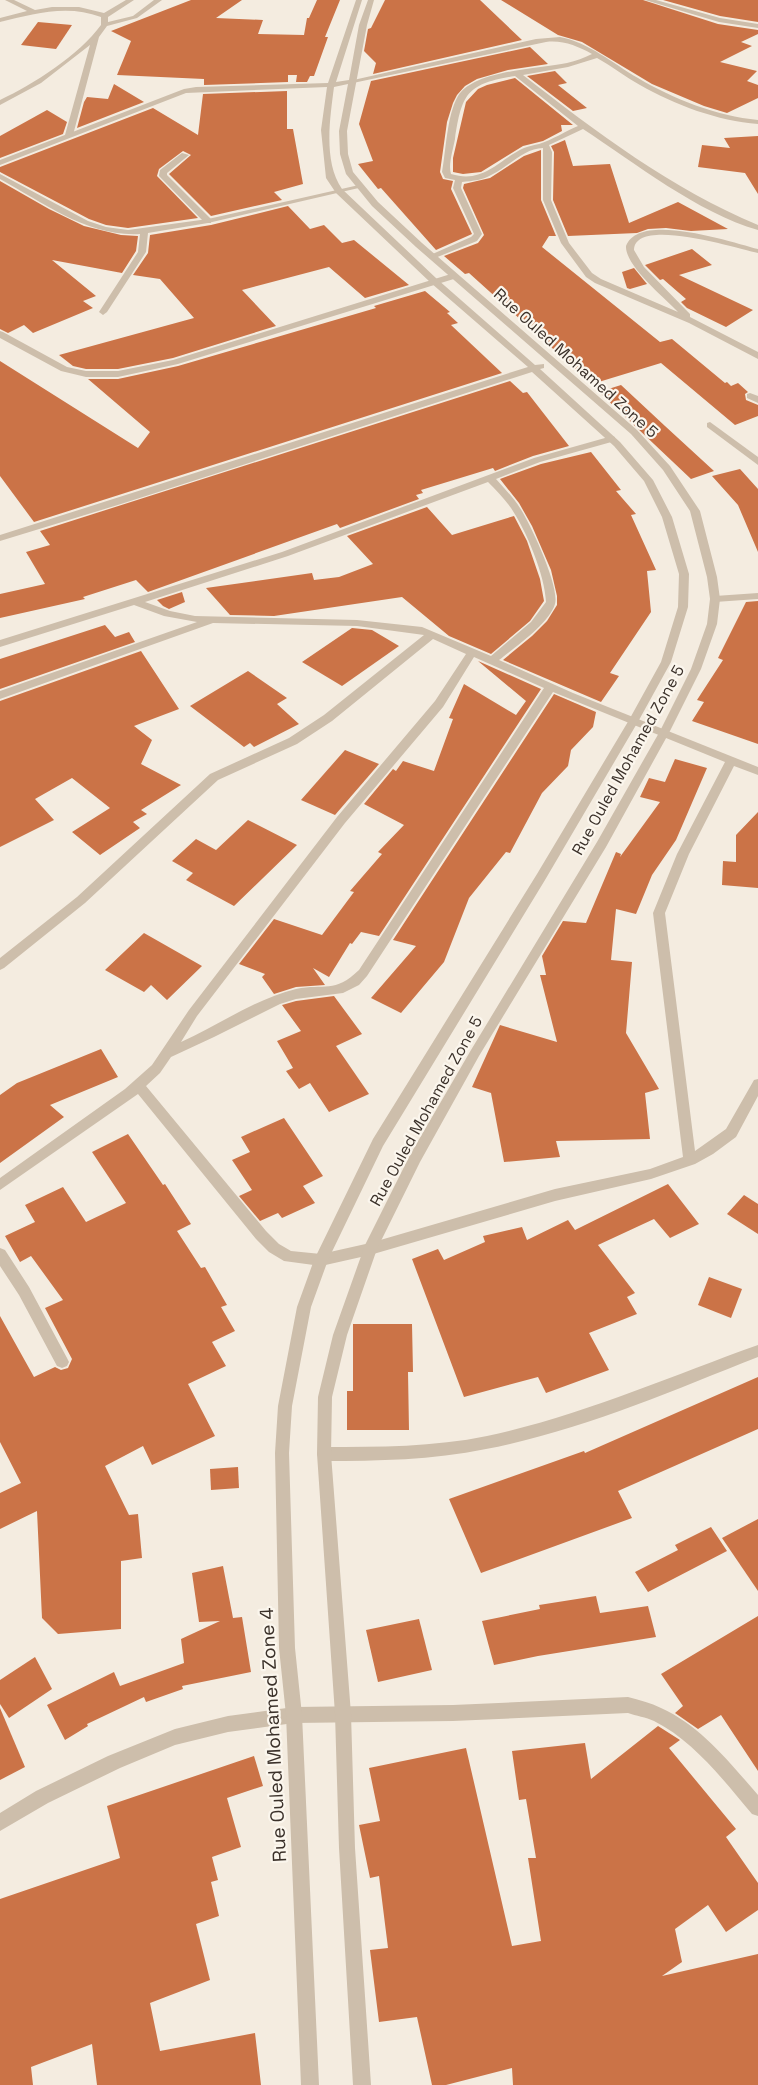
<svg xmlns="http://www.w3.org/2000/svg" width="758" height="2085" viewBox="0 0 758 2085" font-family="'Space Grotesk',sans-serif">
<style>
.building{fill:#cb7347}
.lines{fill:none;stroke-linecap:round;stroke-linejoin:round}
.service{fill:#cdbeab;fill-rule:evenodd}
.minor{fill:#cdbeab;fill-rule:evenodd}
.tertiary{fill:#cdbeab;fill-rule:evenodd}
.labels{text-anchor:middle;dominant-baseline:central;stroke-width:4.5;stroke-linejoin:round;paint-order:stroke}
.street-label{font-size:16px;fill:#3b312a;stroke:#fbf6ed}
.near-street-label{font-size:19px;fill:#3b312a;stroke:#fbf6ed}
</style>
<rect width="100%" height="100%" fill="#f4ece0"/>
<g class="building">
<path d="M191 0H242L216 18 263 20 258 34 304 35 307 18H309L317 0H340L325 37H328L314 76H310L307 82H296L297 75H288V82L204 85V79L117 75 131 41 111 31Z"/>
<path d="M385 0H480L522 40 373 74 376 63 364 51 368 29 371 28Z"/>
<path d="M501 0H643L718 24 758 30V34L741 42 752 46 720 62 757 71 747 81 758 85V98L727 113 704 106 652 84 582 42 558 35Z"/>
<path d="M663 0H758V22L720 16Z"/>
<path d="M38 22 72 25 56 49 21 45Z"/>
<path d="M530 47 548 64 508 70 477 79 465 86 457 95 453 103 447 122 440 172 443 179 453 181 451 189 472 234 436 250 381 188 378 189 358 164 373 161 359 124 371 81Z"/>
<path d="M555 71 567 83 558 85 587 108 573 111 527 76Z"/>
<path d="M515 78 573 125H561L562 131 543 141 523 146 481 172 463 174 453 172V158L466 102 478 89 487 85Z"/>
<path d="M114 84 144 102 77 128 84 102 87 97 108 99Z"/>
<path d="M287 91V129H293L303 184 274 192 282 200 211 216 169 174 191 155 183 151 159 169 157 176 198 218 128 228 106 225 89 219 0 172V167L153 108 198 135 203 94Z"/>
<path d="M47 110 67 122 63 134 0 158V136Z"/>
<path d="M758 136V194L745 173 698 167 702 145 730 148 724 138Z"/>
<path d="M565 140 573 166 610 164 629 223 678 202 728 229 691 231 666 228 648 229 637 233 568 236 553 200 554 152 551 146Z"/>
<path d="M541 150V200L556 236H549L542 247 660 342 672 339 725 383 727 382 731 386 738 383 748 392 745 394 746 400 758 405V416L735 425 661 363 592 384 469 273 465 274 444 256 478 243 484 235 463 188 464 184 490 178 524 156Z"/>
<path d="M0 181 49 209 84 226 121 235 138 236 136 251 122 273 52 260 96 296 83 301 93 308 33 333 24 325 8 333 0 329Z"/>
<path d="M288 206 310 229 324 225 342 243 354 240 409 285 365 298 329 267 242 290 276 326 173 358 118 369H86L73 366 59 355 194 318 160 279 133 275 148 253 150 235 211 225Z"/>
<path d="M692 249 712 265 679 275 753 310 726 327 687 308 681 302 686 299 663 279 660 280 645 265Z"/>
<path d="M634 268 647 284 630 289 627 288 622 272Z"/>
<path d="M425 291 450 312 447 313 458 323 451 325 502 373 34 522 0 476V361L138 448 150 432 88 379H118L178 366 376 308 374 306Z"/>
<path d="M510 381 523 393 527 392 569 446 533 456 495 471 493 468 421 490 423 493 416 495 419 499 340 528 337 524 148 592 136 580 83 597 85 599 0 618V594L45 584 26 552 50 545 40 531Z"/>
<path d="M621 385 665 426 714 471 691 479 599 392Z"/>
<path d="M591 452 621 490 616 491 636 514 631 515 656 570 647 571 651 612 610 673 619 676 601 702 503 660 532 636 547 621 557 605V596L551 570 532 526 519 503 500 479 541 464Z"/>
<path d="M740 469 758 489V552L738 505 712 476Z"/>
<path d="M427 507 452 535 514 516 527 541 540 579 544 601 530 621 491 654 449 636 402 597 274 616 230 615 206 588 312 573 314 580 339 577 373 564 347 536Z"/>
<path d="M182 592 185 602 169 609 163 606 157 600Z"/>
<path d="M758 601V744L692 721 704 702 697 700 723 660 718 658 746 602Z"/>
<path d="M105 625 115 637 129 632 135 642 0 689V659Z"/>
<path d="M352 628 372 630 399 646 342 686 302 662Z"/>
<path d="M141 651 179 709 134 726 152 740 141 764 181 785 141 810 147 814 133 822 140 828 100 855 72 832 110 808 72 778 35 799 54 820 0 847V701Z"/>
<path d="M478 661 541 689 379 936 361 932 352 944 350 943 329 977 313 968 325 985 296 987 274 994 262 977 265 974 239 964 274 919 322 935 354 892 350 891 382 854 378 852 404 825 364 804 393 769 396 771 403 761 434 771 453 719 449 718 464 684 516 715 526 701Z"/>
<path d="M248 671 287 698 277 704 299 724 254 747 250 743 244 747 190 706Z"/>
<path d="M554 694 596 712 593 727 571 750 568 766 542 793 510 853 506 852 469 898 444 962 401 1013 371 998 416 946 393 940Z"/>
<path d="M345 750 379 764 335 815 301 800Z"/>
<path d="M675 759 707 768 676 840 652 875 636 914 616 909 611 960 632 962 626 1033 659 1089 645 1093 650 1139 556 1141 560 1157 504 1162 491 1093 472 1087 500 1025 557 1042 540 975H546L542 956 563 921 586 923 616 852 621 854 620 857 660 802 640 797 649 778 665 782Z"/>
<path d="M758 812V888L722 885 723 861 736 862V835Z"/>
<path d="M248 820 297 845 234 906 186 880 193 873 172 861 196 839 216 850Z"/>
<path d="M144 933 202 966 167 1000 151 985 144 992 105 970Z"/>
<path d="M334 996 362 1034 336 1046 369 1094 329 1112 310 1083 299 1089 286 1071 293 1068 277 1041 301 1031 282 1005 296 1001Z"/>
<path d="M101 1049 118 1077 50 1105 64 1117 0 1163V1095L17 1083Z"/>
<path d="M284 1118 323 1176 303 1186 315 1203 282 1218 278 1213 260 1221 239 1196 252 1190 232 1160 250 1152 241 1137Z"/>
<path d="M128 1134 163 1185 165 1184 191 1224 177 1231 201 1268 205 1267 227 1305 221 1307 235 1331 212 1342 226 1366 188 1384 215 1436 152 1465 143 1446 105 1466 129 1515 138 1514 142 1558 121 1561V1629L58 1634 42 1618 37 1511 0 1529V1493L21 1483 0 1442V1316L34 1377 55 1367 61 1370 68 1368 72 1359 45 1308 63 1300 31 1256 20 1262 5 1236 35 1222 25 1205 63 1187 86 1222 126 1203 92 1152Z"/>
<path d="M668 1184 699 1224 670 1238 654 1219 598 1245 635 1293 627 1297 637 1314 589 1333 609 1370 546 1393 538 1377 464 1397 412 1259 438 1249 444 1260 485 1242 483 1236 522 1227 527 1240 568 1220 575 1230Z"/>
<path d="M744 1195 758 1204V1234L727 1214Z"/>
<path d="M709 1277 742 1289 731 1318 698 1305Z"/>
<path d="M353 1324H412L413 1372H408L409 1430H347V1391H353Z"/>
<path d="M758 1377V1429L618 1491 632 1518 481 1573 449 1499 584 1451 585 1453Z"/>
<path d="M238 1467 239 1488 211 1490 210 1469Z"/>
<path d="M758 1519V1591L722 1538Z"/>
<path d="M711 1527 727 1551 648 1592 635 1572 678 1550 675 1545Z"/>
<path d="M223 1566 233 1618 242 1617 251 1672 182 1686 183 1689 146 1702 144 1697 87 1724 88 1726 65 1740 47 1705 114 1672 120 1686 184 1663 181 1639 220 1621 199 1622 192 1573Z"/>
<path d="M596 1596 600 1613 648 1606 656 1637 538 1656 494 1665 482 1621 540 1609 539 1605Z"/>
<path d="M758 1616V1771L721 1715 698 1729 675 1713 683 1706 661 1674Z"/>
<path d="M419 1619 432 1670 378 1682 366 1630Z"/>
<path d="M35 1657 52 1689 9 1718 0 1704V1680Z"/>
<path d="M0 1708 25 1767 0 1780Z"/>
<path d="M658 1726 680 1740 669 1748 736 1829 726 1837 758 1883V1910L726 1932 708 1905 675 1929 682 1962 662 1976 758 1954V2085H513L512 2068 446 2085H432L417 2017 379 2022 370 1950 388 1948 379 1876 370 1878 359 1825 380 1821 369 1768 466 1748 512 1946 541 1941 528 1858H536L526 1799 519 1800 512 1751 585 1743 591 1779Z"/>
<path d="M254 1756 263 1786 227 1798 241 1847 212 1857 218 1880 211 1882 219 1916 196 1924 210 1980 150 2003 160 2051 255 2033 261 2085H97L92 2044 31 2067 33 2085H0V1899L120 1858 107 1806Z"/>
</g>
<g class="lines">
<path class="service" d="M182 153 189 155 167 173V175L211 219V223H205L159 176 160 170Z"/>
<g class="minor">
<path d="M5 0H14L35 10 52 7H79L104 13 126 0H134L108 17V22L133 16 154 0H162L137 18 107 26 99 37 73 135 69 137 65 135 90 45 41 83 0 105V100C34 84 79 55 101 25V17C67 4 33 14 0 22V18L27 11Z"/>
<path d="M560 37C590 43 612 63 638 78 673 99 717 116 758 120V124C718 121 675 105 640 85 625 77 612 66 597 58L568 67 523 75C596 132 672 189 758 225V230C698 213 635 163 583 129L549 145 552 152 551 200 569 243 592 273 601 279 678 312C665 298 625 266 626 246 639 211 731 242 758 249V253C738 249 635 216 634 250L644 267 690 314V317L758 352V359L689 323 595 283 586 277 561 243 543 200V148C525 148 509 166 493 174 483 180 473 181 462 182L461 188 482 234 477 241 435 258 428 256 471 237 474 234 453 188 455 180 445 178 442 172C446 150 447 115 458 96 474 70 539 69 567 63 576 61 584 58 592 54 577 46 563 40 546 42L353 83 349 81 536 39ZM515 76 578 126C566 131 552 140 539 144 534 145 529 146 524 148 498 160 484 184 451 174 448 165 453 150 455 139 462 93 467 84 515 76Z"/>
<path d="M0 174 88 221 106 227 128 230 208 219 359 185 363 187 208 223 148 233 146 252 107 312 103 315 99 312 138 252 140 234C88 237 44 203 0 179Z"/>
<path d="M454 273 458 276 457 278 178 364 118 377H86L61 371 0 338V331L3 332 67 367 86 371H118L173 360Z"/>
<path d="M750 393 758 396V403L747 398V394Z"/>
<path d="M710 422 758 457V465L707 427V423Z"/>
<path d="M612 436 615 437V441L540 462 496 479C504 488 513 497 520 508 530 523 560 587 555 604 549 624 515 647 499 660L573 693 758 767V775L734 766 689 854 665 913 695 1151 726 1129 754 1080 758 1079V1096L736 1137 713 1154 695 1164 651 1179 555 1201 370 1255 321 1266 284 1261 269 1252 256 1239 138 1094 0 1190V1178L125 1089 152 1065 189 1010 337 817 435 701 466 654 433 639 332 721 297 744 218 780 85 903 4 968 0 970V958L77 897 210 774 289 738 324 715 424 635 357 626 213 623 0 699V691L197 622 164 616 134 605 0 647V640L282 552 534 458ZM488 482C496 490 504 498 511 508 526 530 545 575 546 602L531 622 491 656 422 627 357 620 195 616 170 611 145 602 288 556ZM474 657 544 688 359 970C334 994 325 983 296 989 255 999 219 1025 181 1042L197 1016 345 823 443 707ZM553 692 725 762 677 854 653 913 683 1157 650 1169 555 1189 370 1243 321 1254 291 1251 279 1244 266 1231 146 1086 160 1073 171 1057 214 1037 280 1004 296 999 343 993 359 985 367 976Z"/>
<path d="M758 593V599L715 602 710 599 715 596Z"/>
<path d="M0 1248 5 1250 29 1287 67 1358 69 1362 67 1366 62 1368 57 1366 19 1295 0 1266Z"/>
<path d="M758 1345V1357C669 1392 580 1431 486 1449 432 1460 378 1461 324 1461L319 1459 317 1454 319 1449 324 1447C379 1447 434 1447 487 1436 581 1416 668 1377 758 1345Z"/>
<path d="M628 1697C639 1700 651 1703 661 1708 701 1726 730 1763 758 1795V1816L752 1814C724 1781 694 1741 654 1721 646 1717 636 1716 628 1713L453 1721 294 1723 228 1732 175 1745 120 1768 48 1803 0 1831V1813L36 1791 108 1756 175 1729 228 1716 294 1707 453 1705Z"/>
</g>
<g class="tertiary">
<path d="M356 0H362L336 82 349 80 359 25 368 0H374L367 25 347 131 348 154 353 172 378 202 422 243 637 430 670 466 700 511 717 577 720 599 717 624 701 669 670 731 606 847 479 1056 420 1162 377 1249 347 1335 332 1397 331 1454 351 1714 355 1848 371 2085H353L339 1848 335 1714 317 1454 318 1397 333 1335 365 1245 410 1155 471 1050 597 842 660 731 691 669 707 624 710 599 707 577 690 511 663 470 631 434 416 247 372 206 346 174 340 154 339 131 348 84 334 87C330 118 323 162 342 189L437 279 535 365 544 364V368L540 369 620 442 653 480 672 517 689 574 688 607 671 662 639 720 545 880 383 1146 328 1260 311 1307 292 1406 289 1453 295 1648 302 1715 319 2085H301L286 1715 279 1648 275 1453 278 1406 297 1307 314 1260 373 1139 537 874 629 720 661 662 678 607 679 574 662 517 644 481 614 446 532 372 121 504 0 541V535L528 367 431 283 336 193 326 178 321 130 327 87 186 93 0 165V160L184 89 196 87 328 83Z"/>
<path d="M645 0H656L720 18 758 24V28L719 22Z"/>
</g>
</g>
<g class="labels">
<g class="street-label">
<text transform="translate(576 363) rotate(42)">Rue Ouled Mohamed Zone 5</text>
<text transform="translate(628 760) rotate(-61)">Rue Ouled Mohamed Zone 5</text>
<text transform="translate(426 1111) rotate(-61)">Rue Ouled Mohamed Zone 5</text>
</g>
<g class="near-street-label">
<text transform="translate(273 1735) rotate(-93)">Rue Ouled Mohamed Zone 4</text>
</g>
</g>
</svg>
